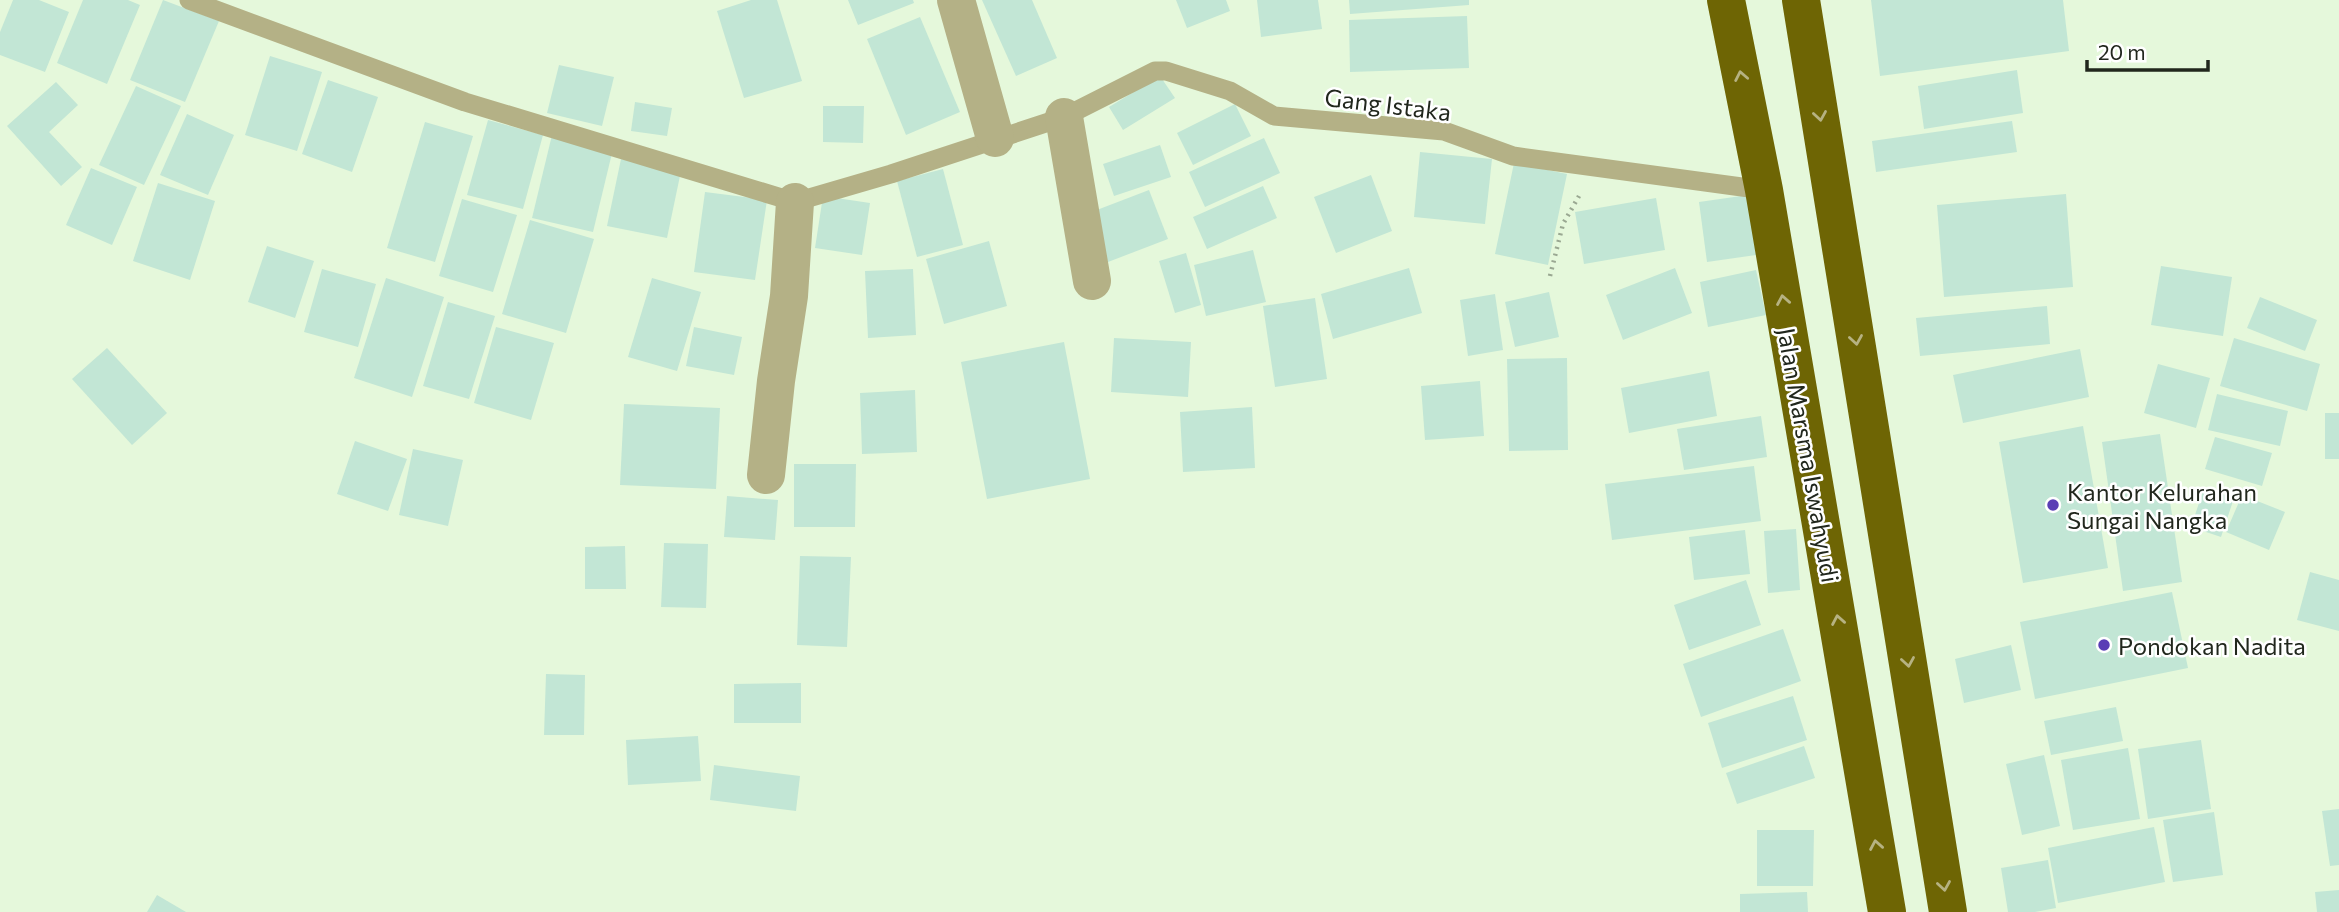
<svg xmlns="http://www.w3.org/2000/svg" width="2339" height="912" viewBox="0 0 2339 912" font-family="Commissioner,sans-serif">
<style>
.building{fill:#c2e6d5}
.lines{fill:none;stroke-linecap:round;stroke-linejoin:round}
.path{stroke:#9aa892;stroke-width:4.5;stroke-dasharray:2 5;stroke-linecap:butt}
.lane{stroke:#b4b186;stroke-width:19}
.street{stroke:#b4b186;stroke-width:38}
.highway{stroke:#6e6504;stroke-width:38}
.oneway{stroke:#b6b282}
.poi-dot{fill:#5a3db5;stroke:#fff;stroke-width:2.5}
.labels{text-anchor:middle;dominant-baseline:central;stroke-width:5;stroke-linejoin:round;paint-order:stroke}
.street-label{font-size:24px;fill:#21271d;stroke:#fff}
.poi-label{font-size:24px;fill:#21271d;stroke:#fff;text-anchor:start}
</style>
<rect width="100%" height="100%" fill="#e5f8db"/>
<g class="building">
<path d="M13 0H39L69 12 45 72 0 55V32Z"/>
<path d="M83 0H128L140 5 107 84 57 63Z"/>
<path d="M163 0 219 21 185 102 130 80Z"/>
<path d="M751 0H777L802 81 744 98 717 11Z"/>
<path d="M848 0H913L914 3 858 25Z"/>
<path d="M982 0H1032L1057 58 1016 76Z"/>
<path d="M1176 0H1226L1230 11 1187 28Z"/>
<path d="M1257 0H1318L1322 29 1261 37Z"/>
<path d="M1349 0H1469V5L1350 14Z"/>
<path d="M1871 0H2063L2069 51 1880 76Z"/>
<path d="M1467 16 1469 68 1350 72 1349 20Z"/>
<path d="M920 17 960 112 906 135 867 39Z"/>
<path d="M270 56 322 72 297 151 245 135Z"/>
<path d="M559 65 614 77 602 126 547 113Z"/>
<path d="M2017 70 2023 113 1924 129 1918 86Z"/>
<path d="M1160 76 1175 98 1123 130 1109 107Z"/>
<path d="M328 80 378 97 352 172 302 154Z"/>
<path d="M56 82 78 105 49 132 82 167 61 186 7 126Z"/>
<path d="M136 86 181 106 144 185 99 165Z"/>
<path d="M635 102 672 108 667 136 631 131Z"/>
<path d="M1235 104 1251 136 1193 165 1177 133Z"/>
<path d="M823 106H864L863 143 823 142Z"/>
<path d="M187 114 234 135 208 195 160 175Z"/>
<path d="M488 120 543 135 523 209 467 195Z"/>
<path d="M2012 121 2017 152 1876 172 1872 141Z"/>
<path d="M425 122 473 136 435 262 387 248Z"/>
<path d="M552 135 613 149 593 232 532 218Z"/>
<path d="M1264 138 1280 173 1205 207 1189 172Z"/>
<path d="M1160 145 1171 177 1114 196 1103 164Z"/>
<path d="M1420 152 1492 159 1485 224 1414 217Z"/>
<path d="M621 159 681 171 667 238 607 226Z"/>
<path d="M1514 163 1567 174 1548 265 1495 254Z"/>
<path d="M91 168 137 187 112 245 66 225Z"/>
<path d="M943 169 963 245 917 257 897 181Z"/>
<path d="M1371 175 1392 231 1336 253 1314 197Z"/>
<path d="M158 183 215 201 190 280 133 261Z"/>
<path d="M1263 186 1277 218 1207 249 1193 217Z"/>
<path d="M1149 190 1168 239 1108 262 1089 213Z"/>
<path d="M705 192 767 200 755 280 694 272Z"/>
<path d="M2066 194 2073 287 1944 297 1937 205Z"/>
<path d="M1748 195 1756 255 1707 262 1699 202Z"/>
<path d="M823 196 870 203 862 255 815 248Z"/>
<path d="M1656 198 1665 250 1584 264 1575 212Z"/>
<path d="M462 199 517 215 493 292 439 276Z"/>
<path d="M530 220 594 239 566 333 502 314Z"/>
<path d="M989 241 1007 306 944 324 926 259Z"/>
<path d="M267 246 314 261 295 318 248 302Z"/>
<path d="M1253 250 1266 302 1206 316 1194 265Z"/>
<path d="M1186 253 1201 305 1175 313 1159 261Z"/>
<path d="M2161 266 2232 277 2223 336 2151 325Z"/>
<path d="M1409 268 1422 313 1333 339 1321 294Z"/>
<path d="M1675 268 1692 313 1623 340 1606 295Z"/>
<path d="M322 269 376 284 358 347 304 332Z"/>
<path d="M913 269 916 335 868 338 865 271Z"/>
<path d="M1756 270 1766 315 1708 327 1700 282Z"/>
<path d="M386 278 444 297 412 397 354 378Z"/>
<path d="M652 278 701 292 677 371 628 357Z"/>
<path d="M1549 292 1559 337 1515 347 1505 302Z"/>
<path d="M1495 294 1503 350 1468 356 1460 300Z"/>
<path d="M2260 297 2317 320 2305 351 2247 328Z"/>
<path d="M1315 298 1327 379 1275 387 1263 306Z"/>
<path d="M448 302 495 316 469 399 423 386Z"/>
<path d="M2047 306 2050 344 1920 356 1916 318Z"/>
<path d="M496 327 554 343 531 420 474 403Z"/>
<path d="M694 327 742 337 734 375 686 366Z"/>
<path d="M1114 338 1191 342 1188 397 1111 392Z"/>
<path d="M2234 338 2320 364 2307 411 2220 386Z"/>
<path d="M1064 342 1090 479 987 499 961 362Z"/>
<path d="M107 348 167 413 132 445 72 379Z"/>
<path d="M2080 349 2089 397 1963 423 1953 375Z"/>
<path d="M1567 358 1568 450 1509 451 1507 359Z"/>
<path d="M2158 364 2210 378 2196 428 2144 413Z"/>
<path d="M1709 371 1717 416 1629 433 1621 388Z"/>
<path d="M1480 381 1484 436 1425 440 1421 386Z"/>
<path d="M915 390 917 452 862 454 860 393Z"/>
<path d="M2217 394 2288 411 2280 446 2208 430Z"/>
<path d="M624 404 720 408 716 489 620 485Z"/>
<path d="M1252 407 1255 468 1183 472 1180 412Z"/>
<rect x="2325" y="413" width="14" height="46"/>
<path d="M1761 416 1767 457 1684 470 1677 429Z"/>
<path d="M2083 426 2108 568 2023 583 1999 442Z"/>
<path d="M2160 434 2182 582 2123 591 2102 442Z"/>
<path d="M2215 437 2272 453 2262 486 2205 469Z"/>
<path d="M355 441 407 459 388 511 337 494Z"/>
<path d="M413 449 463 460 448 526 399 515Z"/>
<path d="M794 464H856L855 527H794Z"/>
<path d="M1754 466 1761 521 1612 540 1605 484Z"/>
<path d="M2204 488 2234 498 2221 537 2191 527Z"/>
<path d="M2242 495 2285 512 2269 550 2226 532Z"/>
<path d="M727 496 778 500 775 540 724 537Z"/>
<path d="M1796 529 1800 590 1768 593 1764 531Z"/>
<path d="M1745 530 1750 574 1694 580 1689 537Z"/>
<path d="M664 543 708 544 706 608 661 607Z"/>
<path d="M625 546 626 589H585V547Z"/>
<path d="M800 556 851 557 847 647 797 645Z"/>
<path d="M2310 572 2339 580V631L2297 620Z"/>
<path d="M1746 580 1761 625 1689 650 1674 605Z"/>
<path d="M2172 592 2188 668 2035 699 2020 622Z"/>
<path d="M1783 629 1801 681 1701 717 1683 664Z"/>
<path d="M2011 645 2021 690 1964 703 1955 659Z"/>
<path d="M546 674 585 675 584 735H544Z"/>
<path d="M801 683V723H734V684Z"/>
<path d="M1793 696 1807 740 1722 768 1708 723Z"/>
<path d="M2116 707 2123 741 2051 755 2044 721Z"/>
<path d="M698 736 701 781 628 785 626 740Z"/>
<path d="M2201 740 2211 809 2148 819 2138 749Z"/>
<path d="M1804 746 1815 778 1737 804 1726 773Z"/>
<path d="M2128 748 2140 819 2073 830 2061 760Z"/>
<path d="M2044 755 2060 826 2022 835 2006 764Z"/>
<path d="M714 765 800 776 796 811 710 800Z"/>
<path d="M2339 809V865L2330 866 2322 811Z"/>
<path d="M2214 812 2223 875 2173 882 2163 820Z"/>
<path d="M2154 827 2165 882 2058 903 2048 848Z"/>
<path d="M1757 830H1814L1813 886H1757Z"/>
<path d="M2048 860 2056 908 2035 912H2008L2001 868Z"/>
<path d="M2339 890V912H2317L2315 892Z"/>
<path d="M1807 892 1808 912H1740V894Z"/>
<path d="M157 895 186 912H147Z"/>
</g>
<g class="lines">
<path class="path" d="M1550 276 1563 224 1579 196"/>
<path class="lane" d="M189 0 465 102 795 202 891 174 1064 117 1155 71H1166L1230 91 1274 116 1444 131 1513 156 1764 190"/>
<g class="street">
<path d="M956 0 995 138"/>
<path d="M1064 117 1092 281"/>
<path d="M766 475 776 381 789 296 795 202"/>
</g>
<g class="highway">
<path d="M1726 0 1764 190 1887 912"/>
<path d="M1801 0 1948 912"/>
</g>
</g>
<defs><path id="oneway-chevron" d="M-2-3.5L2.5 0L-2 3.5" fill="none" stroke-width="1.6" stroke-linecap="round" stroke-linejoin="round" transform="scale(1.75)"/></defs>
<g class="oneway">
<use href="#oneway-chevron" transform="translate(1741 76) rotate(-101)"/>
<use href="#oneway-chevron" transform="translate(1820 116) rotate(81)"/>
<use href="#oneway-chevron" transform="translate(1783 300) rotate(-100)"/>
<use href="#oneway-chevron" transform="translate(1856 340) rotate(81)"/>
<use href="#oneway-chevron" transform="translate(1838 620) rotate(-100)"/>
<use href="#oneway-chevron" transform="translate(1908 662) rotate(81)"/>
<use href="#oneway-chevron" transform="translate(1876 845) rotate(-100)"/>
<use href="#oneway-chevron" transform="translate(1944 886) rotate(81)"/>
</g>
<g class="poi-dot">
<circle cx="2053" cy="505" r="7"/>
<circle cx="2104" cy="645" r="7"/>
</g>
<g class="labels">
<g class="street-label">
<text transform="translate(1388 104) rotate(7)">Gang Istaka</text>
<text transform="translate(1809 455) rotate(80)">Jalan Marsma Iswahyudi</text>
</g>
<g class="poi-label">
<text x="2067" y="491">Kantor Kelurahan<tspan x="2067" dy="28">Sungai Nangka</tspan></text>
<text x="2118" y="645">Pondokan Nadita</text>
</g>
</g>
<path d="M2087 60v10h121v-10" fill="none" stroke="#21271d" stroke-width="3.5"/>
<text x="2098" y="60" font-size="21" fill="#21271d" stroke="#ffffff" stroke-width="5" paint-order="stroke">20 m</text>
</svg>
